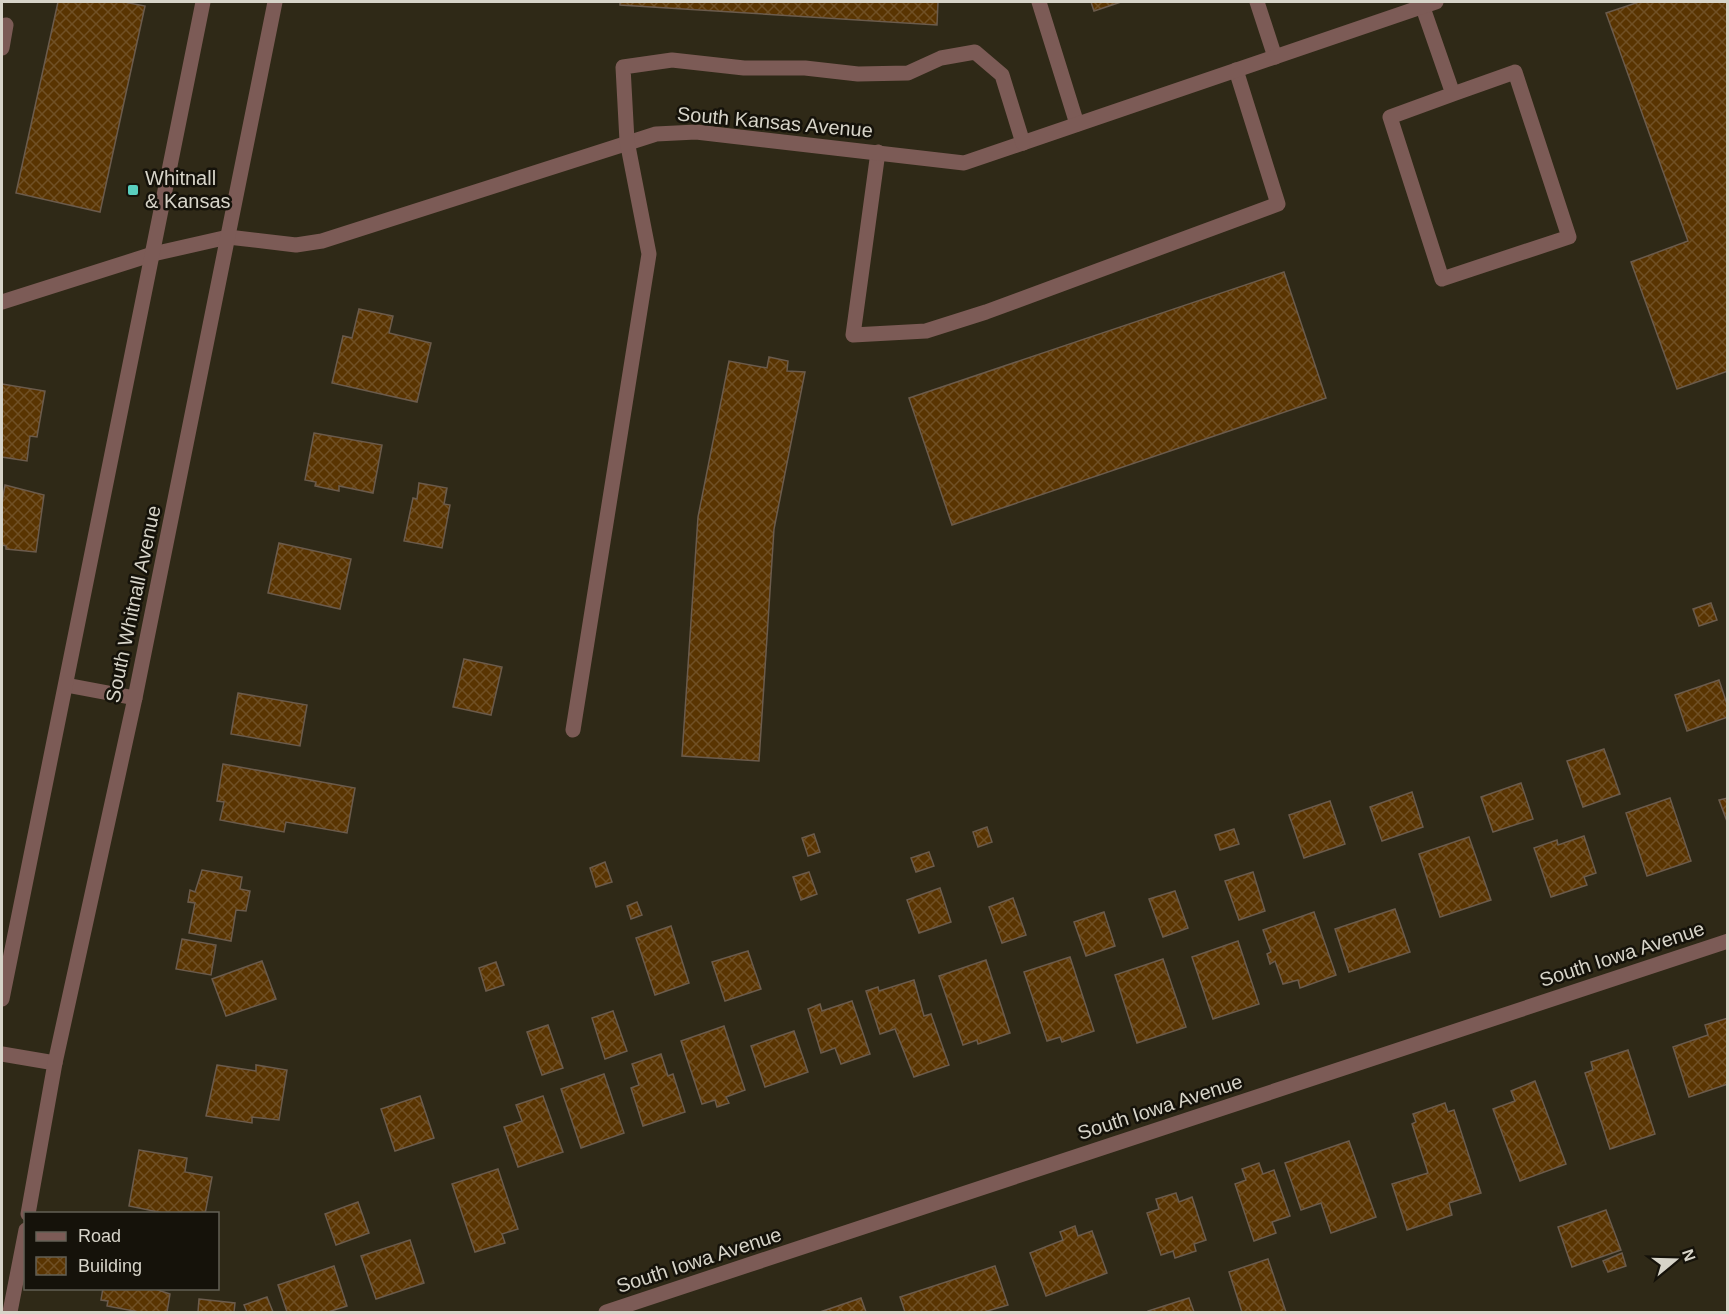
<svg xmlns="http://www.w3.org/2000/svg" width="1729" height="1314" viewBox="0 0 1729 1314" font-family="Arial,sans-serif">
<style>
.building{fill:url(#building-cross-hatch);stroke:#6b5b4c;stroke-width:1.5}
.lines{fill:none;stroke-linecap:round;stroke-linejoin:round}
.minor{stroke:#7c5b56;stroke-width:15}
.poi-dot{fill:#59cebe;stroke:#15120a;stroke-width:2}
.labels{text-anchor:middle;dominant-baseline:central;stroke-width:5;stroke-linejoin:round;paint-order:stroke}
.street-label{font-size:20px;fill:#d7d4c9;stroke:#15120a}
.poi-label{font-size:20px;fill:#d7d4c9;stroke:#15120a;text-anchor:start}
</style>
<defs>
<pattern id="building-cross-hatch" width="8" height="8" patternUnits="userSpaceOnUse" patternTransform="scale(1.5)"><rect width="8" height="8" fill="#593401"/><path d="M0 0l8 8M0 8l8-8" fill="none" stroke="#705025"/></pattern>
</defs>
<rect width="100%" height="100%" fill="#2f2917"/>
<g class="building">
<path d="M58 2H124L145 6 100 212 16 193Z"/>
<path d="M620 2H938L937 25 620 5Z"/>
<path d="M1091 2H1121L1094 11Z"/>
<path d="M1639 2H1728V371L1677 389 1631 262 1688 241 1606 13Z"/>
<path d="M1284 272 1326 398 952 525 909 398Z"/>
<path d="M359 309 393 316 389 333 431 343 417 402 332 383 343 336 352 338Z"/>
<path d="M769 357 788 361 787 371 805 372 774 529 759 761 682 756 698 517 729 361 767 368Z"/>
<path d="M2 384 45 391 37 437 30 436 27 461 2 457Z"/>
<path d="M314 433 382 445 373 493 339 486V491L315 486 316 482 305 480Z"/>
<path d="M419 483 447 488 444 504 450 505 442 548 404 541 413 498 417 499Z"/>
<path d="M5 485 44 495 36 552 6 549V546L2 545V502Z"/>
<path d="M279 543 351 559 340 609 268 593Z"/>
<path d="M1711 603 1717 620 1699 626 1693 609Z"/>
<path d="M464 659 502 667 491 715 453 707Z"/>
<path d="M1719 680 1728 707V717L1687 731 1675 695Z"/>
<path d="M238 693 307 705 300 746 231 734Z"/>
<path d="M1604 749 1620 794 1583 807 1567 761Z"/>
<path d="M223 764 355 788 347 833 286 822 284 832 220 820 224 802 217 801Z"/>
<path d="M1521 783 1533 819 1493 832 1481 797Z"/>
<path d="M1412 792 1423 827 1382 841 1370 807Z"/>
<path d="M1670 798 1691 861 1647 876 1626 813Z"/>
<path d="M1728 798V824L1719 800Z"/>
<path d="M1330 801 1345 844 1304 858 1289 815Z"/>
<path d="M987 827 992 842 978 847 973 832Z"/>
<path d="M1234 829 1239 844 1220 850 1215 835Z"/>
<path d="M814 834 820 852 808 856 802 838Z"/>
<path d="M1584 836 1596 873 1584 877 1587 885 1551 897 1534 848 1557 840 1558 845Z"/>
<path d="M1469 837 1491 900 1440 917 1419 854Z"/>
<path d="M929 852 934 866 916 872 911 858Z"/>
<path d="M605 862 612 882 596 887 590 868Z"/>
<path d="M202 870 242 877 240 889 250 891 246 911 236 910 231 941 189 933 195 903 188 902 190 890 195 892Z"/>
<path d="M809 872 817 894 801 900 793 877Z"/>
<path d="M1253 872 1265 911 1239 920 1225 881Z"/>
<path d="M940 888 951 922 919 933 907 900Z"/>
<path d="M1175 891 1188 928 1163 937 1149 899Z"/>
<path d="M1013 898 1026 935 1002 943 989 907Z"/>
<path d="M637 902 642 915 631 919 627 906Z"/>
<path d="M1395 909 1410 952 1349 972 1335 929Z"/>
<path d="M1104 912 1115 946 1086 956 1074 922Z"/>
<path d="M1314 912 1336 975 1300 988 1298 980 1283 984 1275 961 1270 964 1267 954 1271 952 1263 930Z"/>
<path d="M671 926 689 983 655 995 636 938Z"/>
<path d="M182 939 216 945 211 975 176 969Z"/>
<path d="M1238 941 1259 1004 1213 1019 1192 957Z"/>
<path d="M748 951 761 989 725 1001 712 962Z"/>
<path d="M1070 957 1094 1031 1062 1042 1060 1037 1047 1041 1024 972Z"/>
<path d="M1163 959 1186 1027 1137 1043 1115 975Z"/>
<path d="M986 960 1010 1033 978 1044 977 1040 963 1045 939 976Z"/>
<path d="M262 961 276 999 226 1016 212 979Z"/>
<path d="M496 962 504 985 486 991 479 968Z"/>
<path d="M914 980 924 1016 931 1014 949 1065 914 1077 895 1029 880 1034 866 991 878 987 879 991Z"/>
<path d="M852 1001 870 1054 841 1064 835 1048 821 1053 808 1009 820 1004 822 1011Z"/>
<path d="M613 1011 627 1051 605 1059 592 1018Z"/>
<path d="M1728 1018V1084L1689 1097 1673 1047 1708 1035 1705 1025Z"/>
<path d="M548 1025 563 1068 542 1075 527 1032Z"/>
<path d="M724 1026 745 1090 726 1097 729 1103 717 1107 715 1100 702 1104 681 1041Z"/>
<path d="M794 1031 808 1072 765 1087 751 1046Z"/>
<path d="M1628 1050 1655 1134 1610 1149 1585 1073 1593 1070 1591 1062Z"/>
<path d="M661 1054 668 1076 673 1074 685 1112 643 1126 631 1088 639 1085 632 1064Z"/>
<path d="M217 1065 256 1071V1065L287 1070 279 1120 252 1117V1123L206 1116Z"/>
<path d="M604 1074 624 1133 581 1148 561 1089Z"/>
<path d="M1535 1081 1566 1164 1520 1181 1493 1109 1515 1101 1511 1091Z"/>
<path d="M420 1096 434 1138 395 1151 381 1109Z"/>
<path d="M543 1096 563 1152 518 1167 504 1127 522 1121 516 1105Z"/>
<path d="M1445 1103 1448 1112 1454 1110 1481 1193 1449 1203 1452 1215 1407 1230 1392 1184 1428 1173 1412 1124 1416 1122 1413 1114Z"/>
<path d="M1349 1141 1376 1217 1331 1233 1321 1203 1301 1210 1285 1163Z"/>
<path d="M139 1150 187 1158 185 1172 212 1177 205 1214H168L129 1206Z"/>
<path d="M1259 1163 1263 1174 1274 1170 1290 1216 1272 1222 1276 1233 1254 1241 1235 1184 1246 1180 1242 1169Z"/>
<path d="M498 1169 518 1229 502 1234 505 1243 475 1252 452 1184Z"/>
<path d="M1176 1193 1179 1202 1192 1197 1206 1240 1194 1244 1196 1251 1175 1258 1173 1251 1161 1255 1147 1213 1159 1209 1156 1199Z"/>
<path d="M358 1202 369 1233 336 1245 325 1214Z"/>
<path d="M1606 1210 1621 1250 1572 1267 1558 1227Z"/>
<path d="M1075 1226 1078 1236 1092 1231 1107 1273 1046 1296 1030 1253 1063 1240 1060 1232Z"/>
<path d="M410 1240 424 1283 376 1299 361 1256Z"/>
<path d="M1622 1253 1626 1266 1608 1272 1603 1261Z"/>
<path d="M1268 1259 1286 1312H1242L1229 1272Z"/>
<path d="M334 1266 347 1306 328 1312H287L278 1285Z"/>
<path d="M995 1266 1008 1305 984 1312H905L900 1297Z"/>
<path d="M103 1288H152L170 1294 167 1312H139L107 1306 108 1301 101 1300Z"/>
<path d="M267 1297 273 1312H247L244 1305Z"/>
<path d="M861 1298 866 1312H820Z"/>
<path d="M1189 1298 1194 1312H1148V1311Z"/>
<path d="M199 1299 235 1303 234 1312H198Z"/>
</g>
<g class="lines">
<g class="minor">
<path d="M1039 2 1077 124"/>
<path d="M1257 2 1275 57"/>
<path d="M1421 2 1453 94 1390 117 1442 279 1569 237 1515 72 1453 94"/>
<path d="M2 48 6 25"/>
<path d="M878 152 853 335 926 331 986 312 1278 204 1236 70"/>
<path d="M2 302 153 254 228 237 296 245 322 241 656 134 696 132 964 163 1436 2"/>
<path d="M66 685 135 698"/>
<path d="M573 730 649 254 627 141 623 67 672 60 744 68H805L858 74 908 73 941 58 975 52 1002 75 1023 143"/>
<path d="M2 999 203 2"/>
<path d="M2 1054 55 1063"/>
<path d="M28 1214 55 1063 135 698 275 2"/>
<path d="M10 1312 26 1230"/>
<path d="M606 1312 1728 941"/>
</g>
</g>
<rect class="poi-dot" x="127" y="184" width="12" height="12" rx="3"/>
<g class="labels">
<g class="street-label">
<text transform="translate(775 122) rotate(5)">South Kansas Avenue</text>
<text transform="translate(133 604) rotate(-78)">South Whitnall Avenue</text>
<text transform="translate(1622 954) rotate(-18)">South Iowa Avenue</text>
<text transform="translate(1160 1107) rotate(-18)">South Iowa Avenue</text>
<text transform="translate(699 1260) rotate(-18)">South Iowa Avenue</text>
</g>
<g class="poi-label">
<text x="145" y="178">Whitnall<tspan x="145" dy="23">&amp; Kansas</tspan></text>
</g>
</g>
<rect width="1729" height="1314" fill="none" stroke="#d7d4c9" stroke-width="6"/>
<rect x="24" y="1212" width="195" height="78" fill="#15120a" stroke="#636056" stroke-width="1.5"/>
<rect x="36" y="1232" width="30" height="9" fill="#7c5b56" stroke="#636056" stroke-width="1.5"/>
<text x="78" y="1242" font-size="18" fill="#d7d4c9">Road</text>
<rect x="36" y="1257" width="30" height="18" fill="url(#building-cross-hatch)" stroke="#636056" stroke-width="1.5"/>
<text x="78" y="1272" font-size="18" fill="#d7d4c9">Building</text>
<g transform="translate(1675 1260) rotate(71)" stroke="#15120a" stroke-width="4.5" paint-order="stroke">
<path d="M0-4.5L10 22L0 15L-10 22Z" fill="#d7d4c9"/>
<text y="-9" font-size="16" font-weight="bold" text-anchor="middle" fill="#d7d4c9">N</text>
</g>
</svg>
